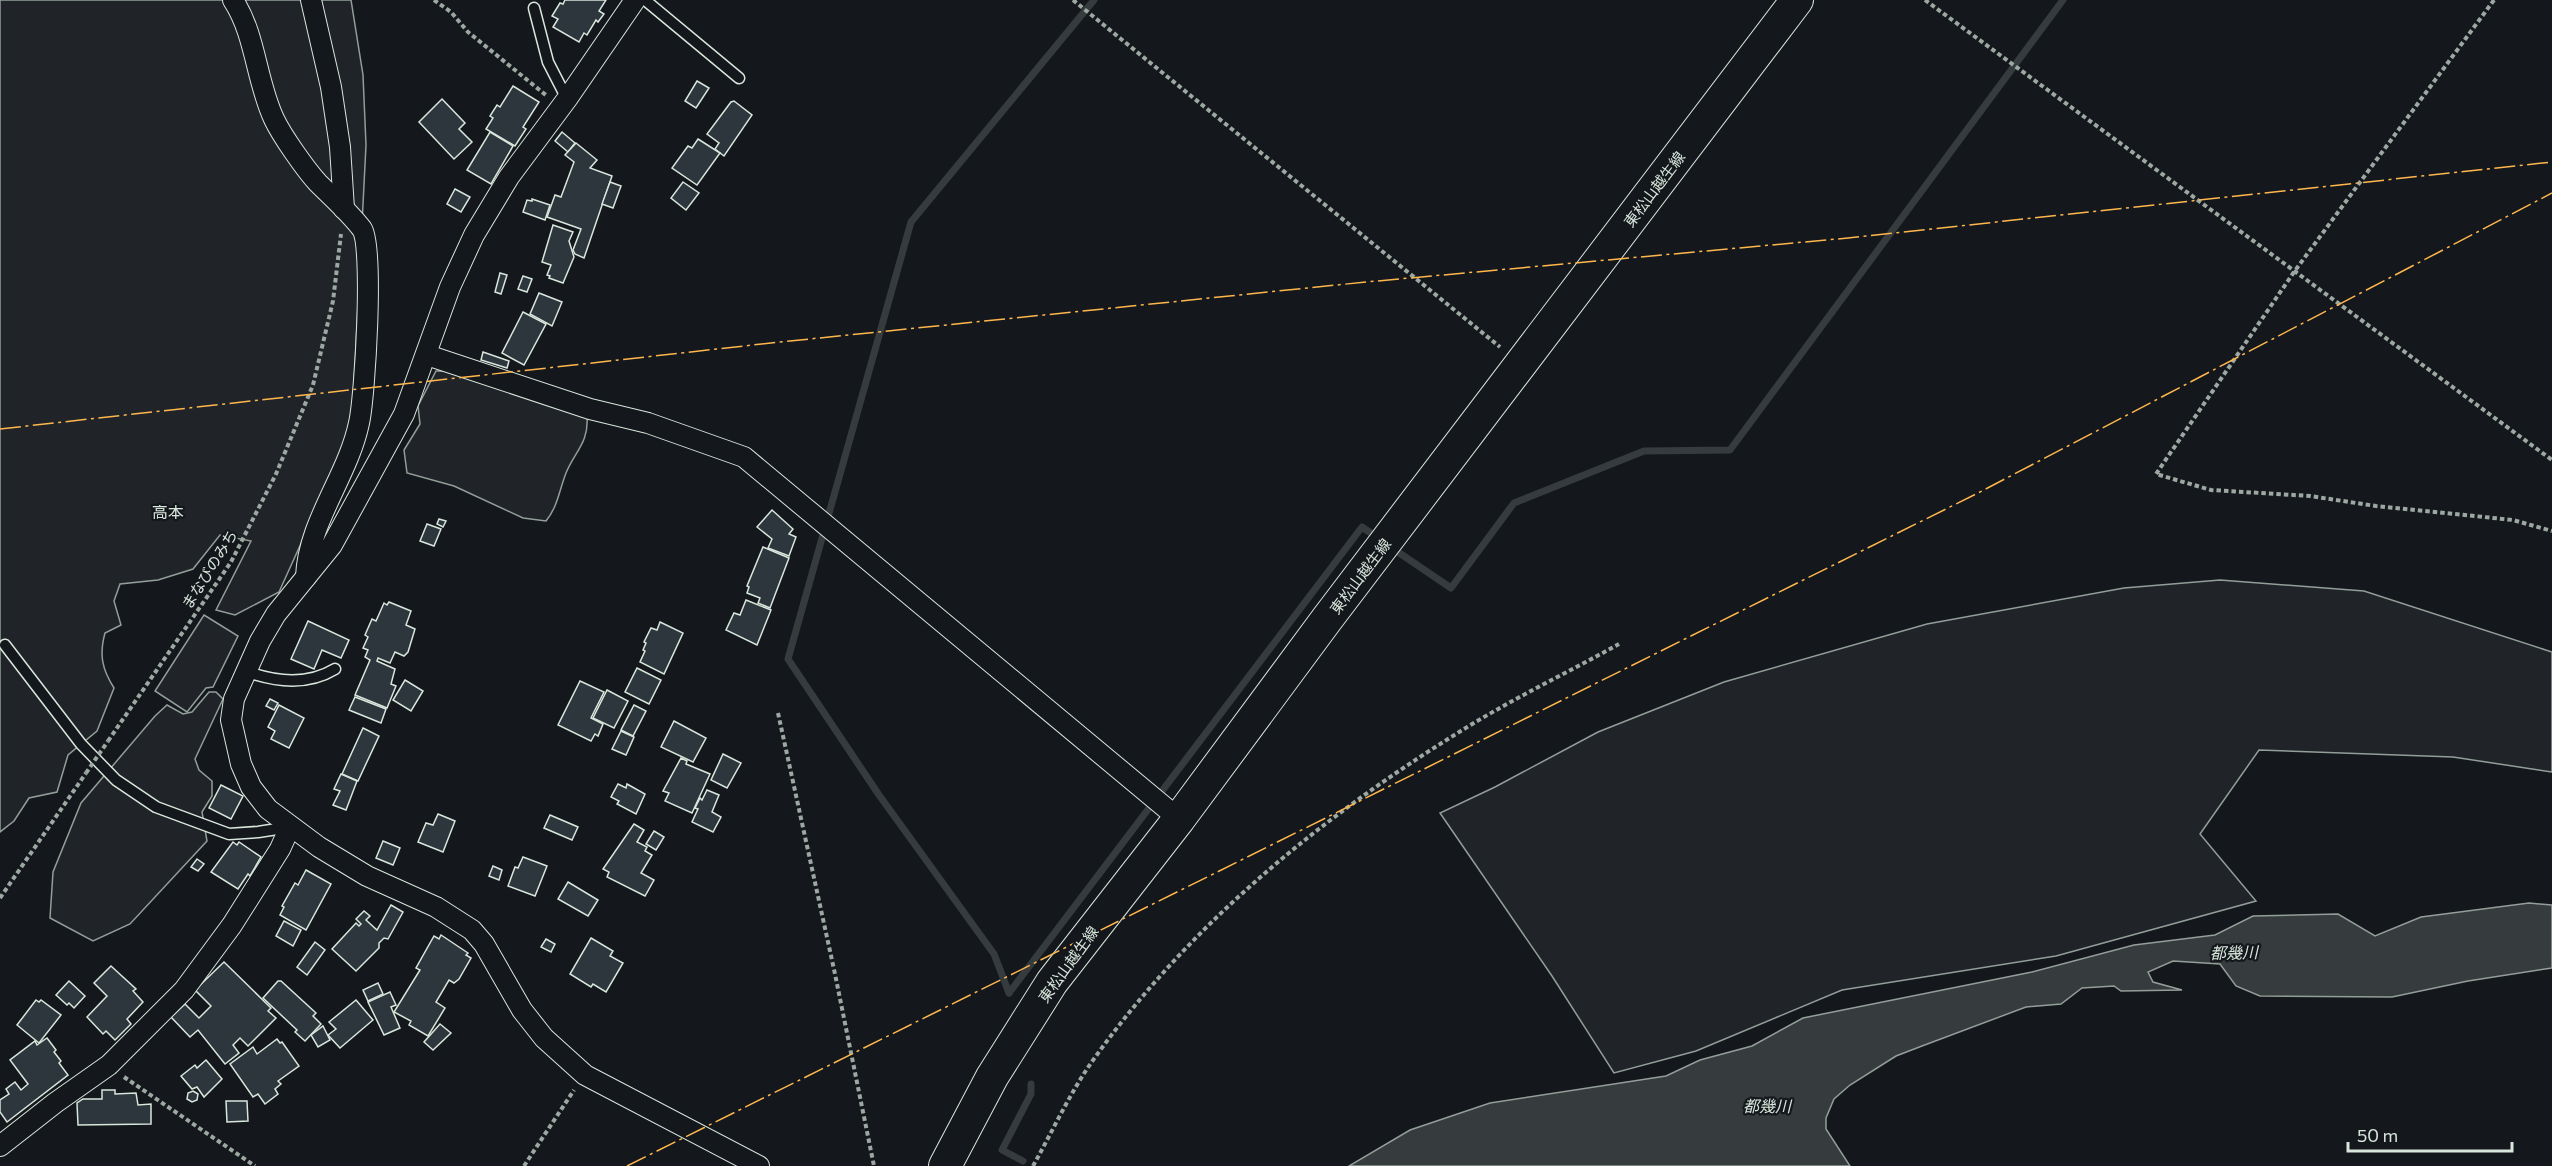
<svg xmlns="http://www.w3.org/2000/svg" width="2552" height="1166" viewBox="0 0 2552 1166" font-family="Commissioner,'Noto Sans JP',sans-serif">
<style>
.green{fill:#202428;stroke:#939e99;stroke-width:1.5}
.water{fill:#363b3e;stroke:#939e99;stroke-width:1.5}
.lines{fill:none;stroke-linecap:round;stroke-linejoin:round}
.stream{stroke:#363b3e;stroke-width:7}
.building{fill:#2c363c;stroke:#d8e6dc;stroke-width:1.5}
.service-casing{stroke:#d8e6dc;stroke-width:13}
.minor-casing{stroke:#d8e6dc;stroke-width:22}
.primary-casing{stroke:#d8e6dc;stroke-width:34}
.path{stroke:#9da8a2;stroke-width:4;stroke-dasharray:4.5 3;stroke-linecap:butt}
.service{stroke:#14181c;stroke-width:10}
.minor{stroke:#14181c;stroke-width:20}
.primary{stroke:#14181c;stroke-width:32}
.path-bridge{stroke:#9da8a2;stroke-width:4;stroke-dasharray:4.5 3;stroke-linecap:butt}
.power{stroke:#ffb74d;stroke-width:1.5;stroke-dasharray:21 4.5 3 4.5;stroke-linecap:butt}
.labels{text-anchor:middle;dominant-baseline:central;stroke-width:4.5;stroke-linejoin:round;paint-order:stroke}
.street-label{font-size:15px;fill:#d8e6dc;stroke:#14181c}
.neighbourhood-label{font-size:16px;fill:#d8e6dc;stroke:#14181c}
.water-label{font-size:16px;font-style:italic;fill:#d8e6dc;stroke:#14181c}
</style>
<rect width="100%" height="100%" fill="#14181c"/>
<g class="green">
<path d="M0 0H351L363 75 366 145 352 422 337 464 279 592 235 615 216 610 251 541 220 535 193 569 158 580 120 584 114 601 121 625 105 633C99 655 102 669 114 688L97 731 68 755 57 792 29 798 14 821 0 832Z"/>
<path d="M436 371H456L587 416C589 443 575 451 566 473 559 491 558 506 546 521L523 518 454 486 407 473 404 450 420 424 418 406Z"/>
<path d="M2220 580 2364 591 2552 652V772L2453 757 2259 750 2200 834 2256 901 2056 956 1842 990 1696 1051 1614 1073 1552 976 1440 813 1495 787 1598 732 1724 682 1927 624 2124 588Z"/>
<path d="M204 615 238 636 213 687 206 688 187 712 155 691Z"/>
<path d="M209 692H216L223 699 195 759 199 770 212 781V796L202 812 207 841 130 924 93 941 50 918 53 872 81 803 155 716 167 705 183 714 192 712Z"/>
</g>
<path class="water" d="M2529 903 2552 905V968L2468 981 2392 997 2260 996 2236 986 2220 964 2173 961 2148 972 2153 982 2182 990 2121 991 2114 986 2082 988 2061 1004 2026 1007 1922 1046 1896 1056 1850 1085 1834 1099 1826 1118V1129L1850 1166H1349L1410 1130 1490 1103 1666 1076 1700 1060 1752 1046 1803 1018 2032 972 2134 945 2215 935 2253 916 2338 914 2375 936 2421 917Z"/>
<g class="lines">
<g class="stream">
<path d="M1392 548 1451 588 1514 503 1644 451 1730 450 2063 0"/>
<path d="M1009 993 1362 527 1378 538"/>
<path d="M1009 993 994 954 879 795 788 659 911 222 1094 0"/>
<path d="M1023 1161 1002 1150 1031 1094V1084"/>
</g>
</g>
<g class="building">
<path d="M565 0H606L599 11 604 14 598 22 596 20 587 35 584 33 579 42 553 27 558 19 552 16 560 3 563 4Z"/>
<path d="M697 81 709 88 696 108 685 101Z"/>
<path d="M513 86 539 102 523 127 526 129 515 146 486 129 493 118 490 116 497 105 500 107Z"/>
<path d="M442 99 465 123 459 129 472 142 454 159 419 122Z"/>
<path d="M734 101 752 115 724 156 715 149 719 143 707 134 731 102Z"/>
<path d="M490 132 513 146 491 184 467 170Z"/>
<path d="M562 132 575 143 568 152 555 141Z"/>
<path d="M698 139 720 153 697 185 672 168 688 146 692 148Z"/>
<path d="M576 143 597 160 590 168 612 176 584 258 575 254 573 250 581 229 547 217 555 195 561 197 574 162 565 155Z"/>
<path d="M610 182 621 186 613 208 602 204Z"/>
<path d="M683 182 699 193 686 210 671 198Z"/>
<path d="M455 189 470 197 461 212 447 204Z"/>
<path d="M532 199 550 205 545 220 523 212 527 200 532 201Z"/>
<path d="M553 225 573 232 569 241 574 257 563 283 549 278 550 276 547 275 551 265 542 262Z"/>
<path d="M500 273 507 275 501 294 495 292Z"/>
<path d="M523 276 532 279 527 292 518 289Z"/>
<path d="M539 293 562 302 552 326 530 314Z"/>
<path d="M523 312 546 324 524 365 502 353Z"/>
<path d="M483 352 509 361 507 368 481 360Z"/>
<path d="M772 510 793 529 789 534 796 537 789 556 768 548 772 539 757 527Z"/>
<path d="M439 519 446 521 443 527 437 524Z"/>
<path d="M427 524 441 529 434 546 420 541Z"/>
<path d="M763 547 789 558 770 608 758 603 760 598 747 593 749 587 747 586Z"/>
<path d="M746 600 771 610 757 645 726 630 734 613 740 615Z"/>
<path d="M389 602 411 611 406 625 415 629 408 652 404 656 395 652 390 663 378 658 377 661 395 669 391 684 396 686 387 708 355 695 370 660 365 657 368 650 363 648 368 637 365 635 372 619 376 621 384 603 387 605Z"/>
<path d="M308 621 349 640 341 658 322 650 314 669 291 659Z"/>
<path d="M660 622 683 633 664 674 640 662 645 651 643 650 646 643 644 642 651 628 657 630Z"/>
<path d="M637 668 661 680 649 704 625 692Z"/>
<path d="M405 680 423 691 411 711 393 700Z"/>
<path d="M580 681 604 692 591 718 603 724 598 736 595 734 591 741 558 725Z"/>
<path d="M607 690 628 701 614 728 593 718Z"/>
<path d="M355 697 386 709 381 723 349 710Z"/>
<path d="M270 699 278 703 274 710 266 706Z"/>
<path d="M279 705 304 718 289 748 271 739 275 731 268 727Z"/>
<path d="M634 705 646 711 633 736 621 730Z"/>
<path d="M674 721 706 738 693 762 661 747Z"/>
<path d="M363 728 379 736 358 781 342 774Z"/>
<path d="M621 731 634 737 626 755 612 749Z"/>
<path d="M723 754 741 763 727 788 711 780Z"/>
<path d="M681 758 687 761 686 764 710 774 692 813 665 801 669 793 663 791Z"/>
<path d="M341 774 357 781 346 810 333 805 340 791 334 789Z"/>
<path d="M618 784 626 788 627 784 645 794 636 814 617 804 619 801 611 797Z"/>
<path d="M221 785 243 796 231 819 209 808Z"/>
<path d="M707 790 719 795 712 812 721 817 713 832 692 822 698 809 695 808 700 798 702 800Z"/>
<path d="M438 814 455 821 443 852 418 842 426 823 433 825Z"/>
<path d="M550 815 578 827 572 840 544 828Z"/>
<path d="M634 824 644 830 637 842 647 847 645 851 652 855 641 873 654 880 645 896 607 877 609 872 603 869Z"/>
<path d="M654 831 664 837 656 850 646 844Z"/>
<path d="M383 841 400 848 393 865 376 858Z"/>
<path d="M233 842 237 845 239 842 261 857 250 876 248 874 238 889 211 872Z"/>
<path d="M523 857 547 866 535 896 508 886 515 867 518 868Z"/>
<path d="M197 859 204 864 198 871 191 867Z"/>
<path d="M493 866 502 870 499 880 489 876Z"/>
<path d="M306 870 331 884 306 930 280 915 284 907 282 906 295 883 298 885Z"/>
<path d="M568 882 598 900 588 916 558 899Z"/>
<path d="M391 905 403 912 388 939 384 938 379 943V948L356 971 332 949 356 923 359 926 361 924 356 919 364 911 370 916 366 920 377 930Z"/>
<path d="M284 921 301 930 293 946 276 936Z"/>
<path d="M441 935 468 953 466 955 471 958 459 979 454 983 449 980 436 1002 445 1008 428 1036 409 1025 411 1021 394 1012 420 970 416 968 434 936 439 939Z"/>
<path d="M591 938 613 951 610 956 623 963 606 992 593 984 591 987 570 974Z"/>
<path d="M546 939 555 944 551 952 541 947Z"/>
<path d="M315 942 325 950 307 975 297 967Z"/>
<path d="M224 962 271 1008 268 1011 276 1018 248 1046 240 1038 233 1045 239 1053 225 1064 198 1030 190 1037 171 1017 185 1004 199 1018 211 1006 195 990Z"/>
<path d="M111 966 136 989 133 991 143 1002 127 1019 131 1024 115 1040 106 1031 103 1034 87 1017 107 996 94 983Z"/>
<path d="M69 981 85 996 74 1008 69 1003 67 1005 56 995Z"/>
<path d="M278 981H281L316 1013 313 1016 321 1024 305 1041 295 1032 297 1030 263 998Z"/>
<path d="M378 983 383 994 368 1001 363 990Z"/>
<path d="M390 992 396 1005 391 1007 400 1028 384 1035 368 1002Z"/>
<path d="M36 1000 39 1002 41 1000 61 1015 39 1043 17 1025Z"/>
<path d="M356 1000 373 1020 340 1048 328 1035 336 1029 329 1022Z"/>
<path d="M440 1024 451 1033 433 1050 424 1042Z"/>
<path d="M323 1026 330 1040 318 1047 311 1035Z"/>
<path d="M47 1038 56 1050 54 1052 61 1061 59 1063 68 1075 7 1122 0 1112V1100L9 1094 6 1089 15 1082 21 1090 28 1084 10 1060 35 1041 37 1045Z"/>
<path d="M277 1039 280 1043 282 1042 299 1066 278 1081 281 1084 275 1089 278 1094 265 1104 258 1094 253 1097 230 1064 253 1047 257 1054Z"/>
<path d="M206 1060 222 1079 204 1097 197 1087 192 1089 181 1076 195 1065 197 1068Z"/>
<path d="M102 1090H115V1094L136 1093 138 1105 151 1104V1124L78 1125 77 1103 83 1099H102Z"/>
<path d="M193 1091 198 1094 197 1100 192 1102 187 1099 188 1093Z"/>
<path d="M226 1101H247L248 1121 227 1122Z"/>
</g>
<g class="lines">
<g class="service-casing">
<g id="service">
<path d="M645 0 739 78"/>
<path d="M534 8 548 62 567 99"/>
<path d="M5 645 81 744 116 780 156 807 229 834 258 832 290 827"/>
<path d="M245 671C275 682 307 686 335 669"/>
</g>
</g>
<g class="minor-casing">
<g id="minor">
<path d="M233 0C256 35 256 81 274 119 282 136 306 170 318 183 333 198 349 212 362 229 374 247 365 397 359 423 348 476 308 522 306 577"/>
<path d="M311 0 331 87 340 147 344 209"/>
<path d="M635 0 567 99 509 177 474 235 450 287 404 414 332 545 276 614 260 641 234 699 231 720 241 764 251 787 268 809 319 847 367 876 436 907 472 930 484 944 522 1010 544 1038 585 1075 759 1166"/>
<path d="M427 355 590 409 648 423 744 457 1179 819"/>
<path d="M0 1146 55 1103 109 1065 184 990 232 925 280 849 290 827"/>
</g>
</g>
<g class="primary-casing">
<path id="primary" d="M945 1166 992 1077 1052 982 1179 819 1327 619 1797 0"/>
</g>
<g class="path">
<path d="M434 0 451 12 468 32 547 96"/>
<path d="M1073 0 1500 347"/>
<path d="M1925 0 2552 460"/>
<path d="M2494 0 2294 272 2156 474 2211 490 2310 496 2376 506 2513 520 2552 531"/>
<path d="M778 713 835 974 874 1166"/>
<path d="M108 741 231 562 276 474 313 385 333 301 341 234"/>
<path d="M0 898 86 773"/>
<path d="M124 1077 255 1166"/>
<path d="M524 1166 574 1090"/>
<path d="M1033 1166C1052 1132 1069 1095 1091 1063 1187 927 1316 821 1456 734 1508 701 1565 674 1619 644"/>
</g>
<use href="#service" class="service"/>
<use href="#minor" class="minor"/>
<use href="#primary" class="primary"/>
<path class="path-bridge" d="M86 773 108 741"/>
<g class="power">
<path d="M0 429 780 342 1366 282 1848 238 2552 162"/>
<path d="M627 1166 1978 493 2552 193"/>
</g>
</g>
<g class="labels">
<g class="street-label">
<text transform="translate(1654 189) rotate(-53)">東松山越生線</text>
<text transform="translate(209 569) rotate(-58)">まなびのみち</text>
<text transform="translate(1360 576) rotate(-53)">東松山越生線</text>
<text transform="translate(1068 964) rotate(-54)">東松山越生線</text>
</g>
<g class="neighbourhood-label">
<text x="168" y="511">高本</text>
</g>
<g class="water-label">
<text transform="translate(2234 952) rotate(-1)">都幾川</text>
<text x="1767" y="1105">都幾川</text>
</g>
</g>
<path d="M2348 1142v9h164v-9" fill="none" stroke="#d8e6dc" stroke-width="3"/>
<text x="2357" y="1142" font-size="18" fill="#d8e6dc" stroke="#14181c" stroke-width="4.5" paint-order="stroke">50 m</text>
</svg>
